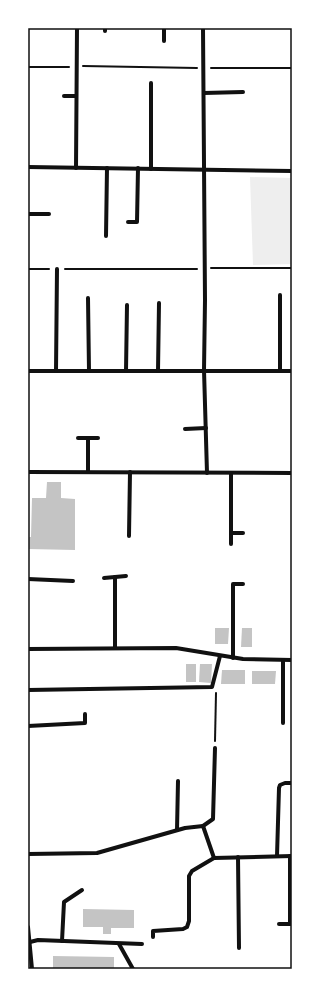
<svg xmlns="http://www.w3.org/2000/svg" width="320" height="997" viewBox="0 0 320 997" font-family="Mulish,sans-serif">
<style>
.green{fill:#eee}
.building{fill:#c4c4c4}
.lines{fill:none;stroke-linecap:round;stroke-linejoin:round}
.path{stroke:#111;stroke-width:2}
.minor{stroke:#111;stroke-width:4}
.neatline{fill:none;stroke:#111;stroke-width:1.5}
</style>
<rect width="100%" height="100%" fill="#fff"/>
<path class="green" d="M250 177 292 178V264L253 265Z"/>
<g class="building">
<path d="M47 482H61V498L75 499V550L28 549V537H31L32 498H46Z"/>
<path d="M215 628H229L228 644H215Z"/>
<path d="M242 628H252V647H241Z"/>
<rect x="186" y="664" width="10" height="18"/>
<path d="M200 664H212L211 683 199 682Z"/>
<path d="M222 670H245V684H221Z"/>
<path d="M252 671H276L275 684H252Z"/>
<path d="M83 909 134 910V928H111V934H103V927H83Z"/>
<path d="M53 956 114 957V969H53Z"/>
</g>
<g class="lines">
<g class="path">
<path d="M83 66 197 68"/>
<path d="M28 67H69"/>
<path d="M211 68H292"/>
<path d="M211 268H292"/>
<path d="M28 269H49"/>
<path d="M65 269H197"/>
<path d="M215 741 216 693"/>
</g>
<g class="minor">
<path d="M105 28V31"/>
<path d="M203 28 205 300 204 370 207 473"/>
<path d="M164 41V28"/>
<path d="M151 83V169"/>
<path d="M204 93 243 92"/>
<path d="M64 96H76"/>
<path d="M28 167 292 171"/>
<path d="M76 168 77 28"/>
<path d="M28 214H49"/>
<path d="M128 222H137L138 168"/>
<path d="M106 236 107 168"/>
<path d="M280 295V371"/>
<path d="M88 298 89 371"/>
<path d="M28 371H292"/>
<path d="M56 371 57 269"/>
<path d="M126 371 127 305"/>
<path d="M158 371 159 303"/>
<path d="M185 429 206 428"/>
<path d="M78 438H98"/>
<path d="M88 438V472"/>
<path d="M28 472 292 473"/>
<path d="M231 473V544"/>
<path d="M231 533H243"/>
<path d="M129 536 130 472"/>
<path d="M115 577V648"/>
<path d="M104 578 126 576"/>
<path d="M28 579 73 581"/>
<path d="M28 649 176 648 243 659 292 660"/>
<path d="M233 658V584H243"/>
<path d="M28 690 212 687 220 656"/>
<path d="M283 723V660"/>
<path d="M28 726 85 723V714"/>
<path d="M203 826 213 819 215 748"/>
<path d="M177 830 178 781"/>
<path d="M28 854 97 853 185 828 203 826 214 858 292 856"/>
<path d="M277 856 279 788 280 785 285 783H292"/>
<path d="M238 857 239 948"/>
<path d="M279 924H291"/>
<path d="M290 924V856"/>
<path d="M28 927 32 969"/>
<path d="M153 937V931L183 929 187 927 189 921V876L192 871 214 858"/>
<path d="M62 941 64 902 82 890"/>
<path d="M30 942 38 940 142 944"/>
<path d="M119 944 133 969"/>
</g>
</g>
<rect width="320" height="997" fill="none" stroke="#ffffff" stroke-width="58"/>
<rect x="29" y="29" width="262" height="939" class="neatline"/>
</svg>
